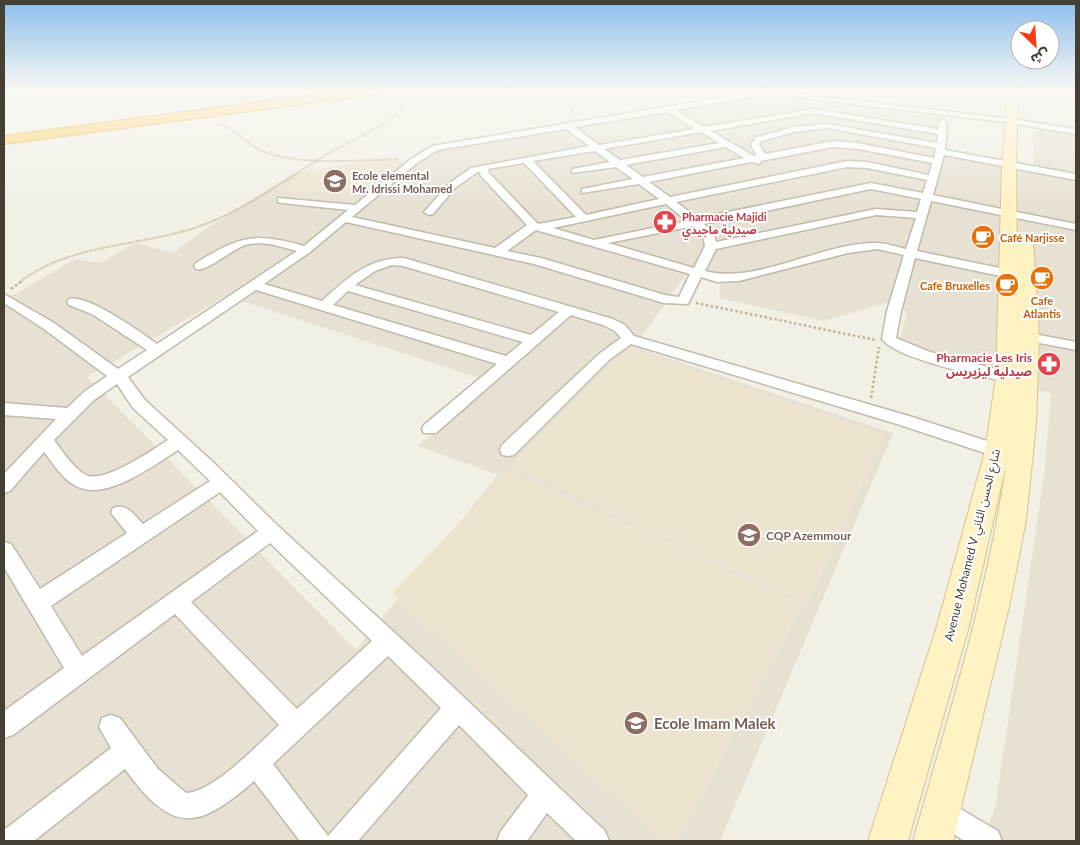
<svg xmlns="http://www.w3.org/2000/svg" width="1080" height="845" viewBox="0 0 1080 845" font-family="Lato,'Noto Sans Arabic',sans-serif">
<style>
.residential{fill:#e7e1d3;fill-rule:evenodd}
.education{fill:#ece4ce}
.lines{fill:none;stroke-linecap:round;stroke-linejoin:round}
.lane-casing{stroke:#c1baaa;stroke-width:2}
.street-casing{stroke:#c1baaa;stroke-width:3}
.secondary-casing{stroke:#d3c494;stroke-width:2}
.highway-casing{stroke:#dea533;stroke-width:2}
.path-far1{stroke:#c0b398;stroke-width:2;stroke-dasharray:1 1;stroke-linecap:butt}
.path{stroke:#c0b398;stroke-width:2.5;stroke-dasharray:2.5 2.5;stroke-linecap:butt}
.lane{fill:#fff;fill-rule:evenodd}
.street{fill:#fff;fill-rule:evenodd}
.secondary{fill:#fff2c2;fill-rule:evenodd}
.highway{fill:#ffd063;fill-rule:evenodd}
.labels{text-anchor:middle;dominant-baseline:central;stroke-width:4;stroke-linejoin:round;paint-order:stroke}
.far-education-label{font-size:11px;font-weight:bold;fill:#785e54;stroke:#fff;text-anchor:start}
.far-health-label{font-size:11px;font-weight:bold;fill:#be3a42;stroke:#fff;text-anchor:start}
.far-food-label{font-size:11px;font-weight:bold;fill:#c56008;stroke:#fff;text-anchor:start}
.health-label{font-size:12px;font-weight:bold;fill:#be3a42;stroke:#fff;text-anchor:end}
.education-label{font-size:12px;font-weight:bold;fill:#785e54;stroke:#fff;text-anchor:start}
.street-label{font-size:12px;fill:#453f34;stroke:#fff}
.near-education-label{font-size:15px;font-weight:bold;fill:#785e54;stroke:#fff;text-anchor:start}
</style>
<rect width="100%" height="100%" fill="#f2efe5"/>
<path class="residential" d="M769 95 944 115 950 134 945 157 1034 174 1033 128 1076 136V841H984L996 803 1045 468 1051 394 899 342 907 312 885 303 824 321 719 298 721 279 689 270 634 347 893 433 720 841H4V296L14 295 75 259 100 263 136 243 173 253 208 227 294 173 382 159 416 163 434 151ZM226 296 492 382 418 446 498 475 356 650 87 377Z"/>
<g class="education">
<path d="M381 161 398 163 397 168 358 194 279 190 305 172Z"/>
<path d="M629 348 884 435 807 604 511 465Z"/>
<path d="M508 470 802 605 677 841H663L392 594Z"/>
</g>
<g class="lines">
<g class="lane-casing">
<path id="lane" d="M258 90H264L237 106 234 105Z"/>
</g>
<g class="street-casing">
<g id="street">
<path d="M766 90 1012 119 1076 129V134L1012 123 770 94 676 110 704 127 813 109 938 129 939 122 943 120 947 122 945 150 1076 174V180L944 155 933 195 1076 224V230L931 201 917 251 1019 272 1025 276 1019 280 915 258 901 311 896 338 930 352 1012 373 1015 377 1012 381 1007 382C981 376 896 359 882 339L887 311 904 255 877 249 848 253 739 281 717 282 701 277 688 304 664 303 534 264 346 222 310 252 264 284 322 301C346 279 369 257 404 258L613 319 625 325 634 336 909 416 1012 449 1015 454 1012 459 1006 460 897 424 631 344 609 360 514 455 508 456 502 455 500 450 502 445 599 354 621 338 615 331 603 325 571 315 436 433H424L422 429 424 425 497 364 256 290 128 377 145 400 214 463 278 526 432 667 605 831 609 841H576L547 813 527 841H497L501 831 528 795 459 725 358 841H300L254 781C197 831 172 834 125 769L34 841H4V830L111 748 99 727 102 718 111 715 120 718 158 769 186 793C214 792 258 744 279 725L175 614 13 735 4 738V711L64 668 4 567V542L11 544 40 589 127 533 111 513 113 508C127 503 134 515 143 524L210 481 178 450C153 466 105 502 76 486 62 479 53 463 44 452L10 491 4 493V474L56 419 4 415V403L67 408 84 392 107 376 44 329 4 303V294L54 323 118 369 147 350 92 314 69 305 67 302 69 299C88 294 140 332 157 344L297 251C282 247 265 241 249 244 233 247 209 272 196 269L194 266 196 263C240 236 253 232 304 246L348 210 282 203 278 202V198L355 205 411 159 432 146ZM667 112 695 129 599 145 575 127ZM813 113 938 134 937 143 827 124 794 127 756 137 751 144 756 156H754L711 131ZM827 128 936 148 934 158 858 143 833 141 765 154 759 144 762 141 794 132ZM566 129 589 146 471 168 450 183 424 212 429 215 433 214 456 187 479 171 481 176 527 225 495 248 352 217 417 163 438 150ZM701 132 719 143 620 160 604 149ZM726 147 744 158 643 177 626 165ZM833 147 858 149 932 163 929 175 867 162 847 161 670 197 649 182 751 162 760 164 761 161ZM595 151 610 162 572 169V173L616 167 633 179 582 189V193L639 184 659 199 586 215 533 161ZM524 163 576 217 538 224 489 173 488 169ZM847 167 867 168 927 180 923 193 871 183 698 218 676 202ZM871 189 921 199 917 212 876 209 716 242 714 234 704 224ZM666 204 687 221 594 240 553 228ZM876 215 916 218 906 249C897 247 886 243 876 243 823 242 756 285 705 271L716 249ZM694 226 703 235 705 246 694 268 608 243ZM536 230 690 274 679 297 665 295 541 258 507 251ZM392 265 403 266 559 312 531 335 355 285 375 271ZM348 291 523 342 506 356 333 305ZM117 384 133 408 168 440C152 450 104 484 86 475 73 468 63 452 54 440L94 400ZM220 492 258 531 82 656 51 606ZM270 543 372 641 297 709 191 602ZM388 656 441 708 328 836 273 764Z"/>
<path d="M1029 333 1076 342V350L1024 340 1022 337Z"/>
<path d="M942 798 998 831 1002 841H964L933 820 929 811 933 802Z"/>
</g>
</g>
<g class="secondary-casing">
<path id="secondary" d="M1008 90H1018L1016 165 1018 351 1017 239 1019 235H1031L1033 239 1039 337 1036 424 1026 520 1009 607 953 841H913C948 717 988 593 1006 465L969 626 908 841H868L937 626 985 451 996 377 1002 165Z"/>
</g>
<g class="highway-casing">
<path id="highway" d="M347 90H384L378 94 4 144V136Z"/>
</g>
<g class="path-far1">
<path d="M562 90 568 98 574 116"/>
<path d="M581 90 661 98"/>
<path d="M4 95 18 90"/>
<path d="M220 124C238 130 246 145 265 152 305 166 357 160 399 159"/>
<path d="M20 282C65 247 128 246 181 232 233 218 276 186 321 158 342 145 367 135 387 121 399 113 409 100 420 90"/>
</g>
<g class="path">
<path d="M11 289 22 281"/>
<path d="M696 303 876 340"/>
<path d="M871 398 879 347"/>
</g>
<use href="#lane" class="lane"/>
<use href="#street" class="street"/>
<use href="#secondary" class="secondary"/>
<use href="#highway" class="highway"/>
</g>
<linearGradient id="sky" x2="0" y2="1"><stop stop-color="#8bbeec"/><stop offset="0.43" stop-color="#f9f8f3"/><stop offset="1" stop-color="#f9f8f3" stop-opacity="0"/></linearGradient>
<rect width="1080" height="209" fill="url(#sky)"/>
<defs>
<g id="school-disc" transform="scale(1.25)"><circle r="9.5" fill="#8d6e63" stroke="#fff"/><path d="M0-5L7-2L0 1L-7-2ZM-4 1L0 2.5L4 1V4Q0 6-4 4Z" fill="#fff"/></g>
<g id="pharmacy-disc" transform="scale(1.25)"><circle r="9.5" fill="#e0444e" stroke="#fff"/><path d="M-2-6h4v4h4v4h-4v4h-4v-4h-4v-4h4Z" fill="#fff"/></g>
<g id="cafe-disc" transform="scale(1.25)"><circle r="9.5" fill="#e8710a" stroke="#fff"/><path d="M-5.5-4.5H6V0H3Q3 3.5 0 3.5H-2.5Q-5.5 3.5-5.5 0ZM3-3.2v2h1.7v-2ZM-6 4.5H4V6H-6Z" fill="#fff"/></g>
</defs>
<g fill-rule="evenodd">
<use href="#school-disc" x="335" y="181"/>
<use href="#pharmacy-disc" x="665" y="222"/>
<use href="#cafe-disc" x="983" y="237"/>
<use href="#cafe-disc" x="1042" y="278"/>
<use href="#cafe-disc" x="1007" y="285"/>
<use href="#pharmacy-disc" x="1049" y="364"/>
<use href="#school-disc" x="749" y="535"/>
<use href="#school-disc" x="636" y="723"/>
</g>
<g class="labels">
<g class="far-education-label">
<text x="352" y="175">Ecole elemental<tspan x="352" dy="13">Mr. Idrissi Mohamed</tspan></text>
</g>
<g class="far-health-label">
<text x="682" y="216">Pharmacie Majidi<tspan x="682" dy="13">صيدلية ماجيدي</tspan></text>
</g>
<g class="far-food-label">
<text x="1000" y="237">Café Narjisse</text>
<text x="990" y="285" text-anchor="end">Cafe Bruxelles</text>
<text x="1042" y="300" text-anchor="middle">Cafe<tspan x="1042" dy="13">Atlantis</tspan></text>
</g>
<g class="health-label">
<text x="1032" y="357">Pharmacie Les Iris<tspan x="1032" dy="14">صيدلية ليزيريس</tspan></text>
</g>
<g class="education-label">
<text x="766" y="535">CQP Azemmour</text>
</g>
<g class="street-label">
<text transform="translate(972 545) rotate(-76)">Avenue Mohamed V شارع الحسن الثاني</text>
</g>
<g class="near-education-label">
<text x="654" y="723">Ecole Imam Malek</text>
</g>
</g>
<rect width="1080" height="845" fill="none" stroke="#453f34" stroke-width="10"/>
<g transform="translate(1035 45) rotate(155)"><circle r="24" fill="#ffffff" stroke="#b5b2ae"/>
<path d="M0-4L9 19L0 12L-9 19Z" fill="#fc3d12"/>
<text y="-8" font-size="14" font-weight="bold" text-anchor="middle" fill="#453f34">ش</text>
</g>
</svg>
